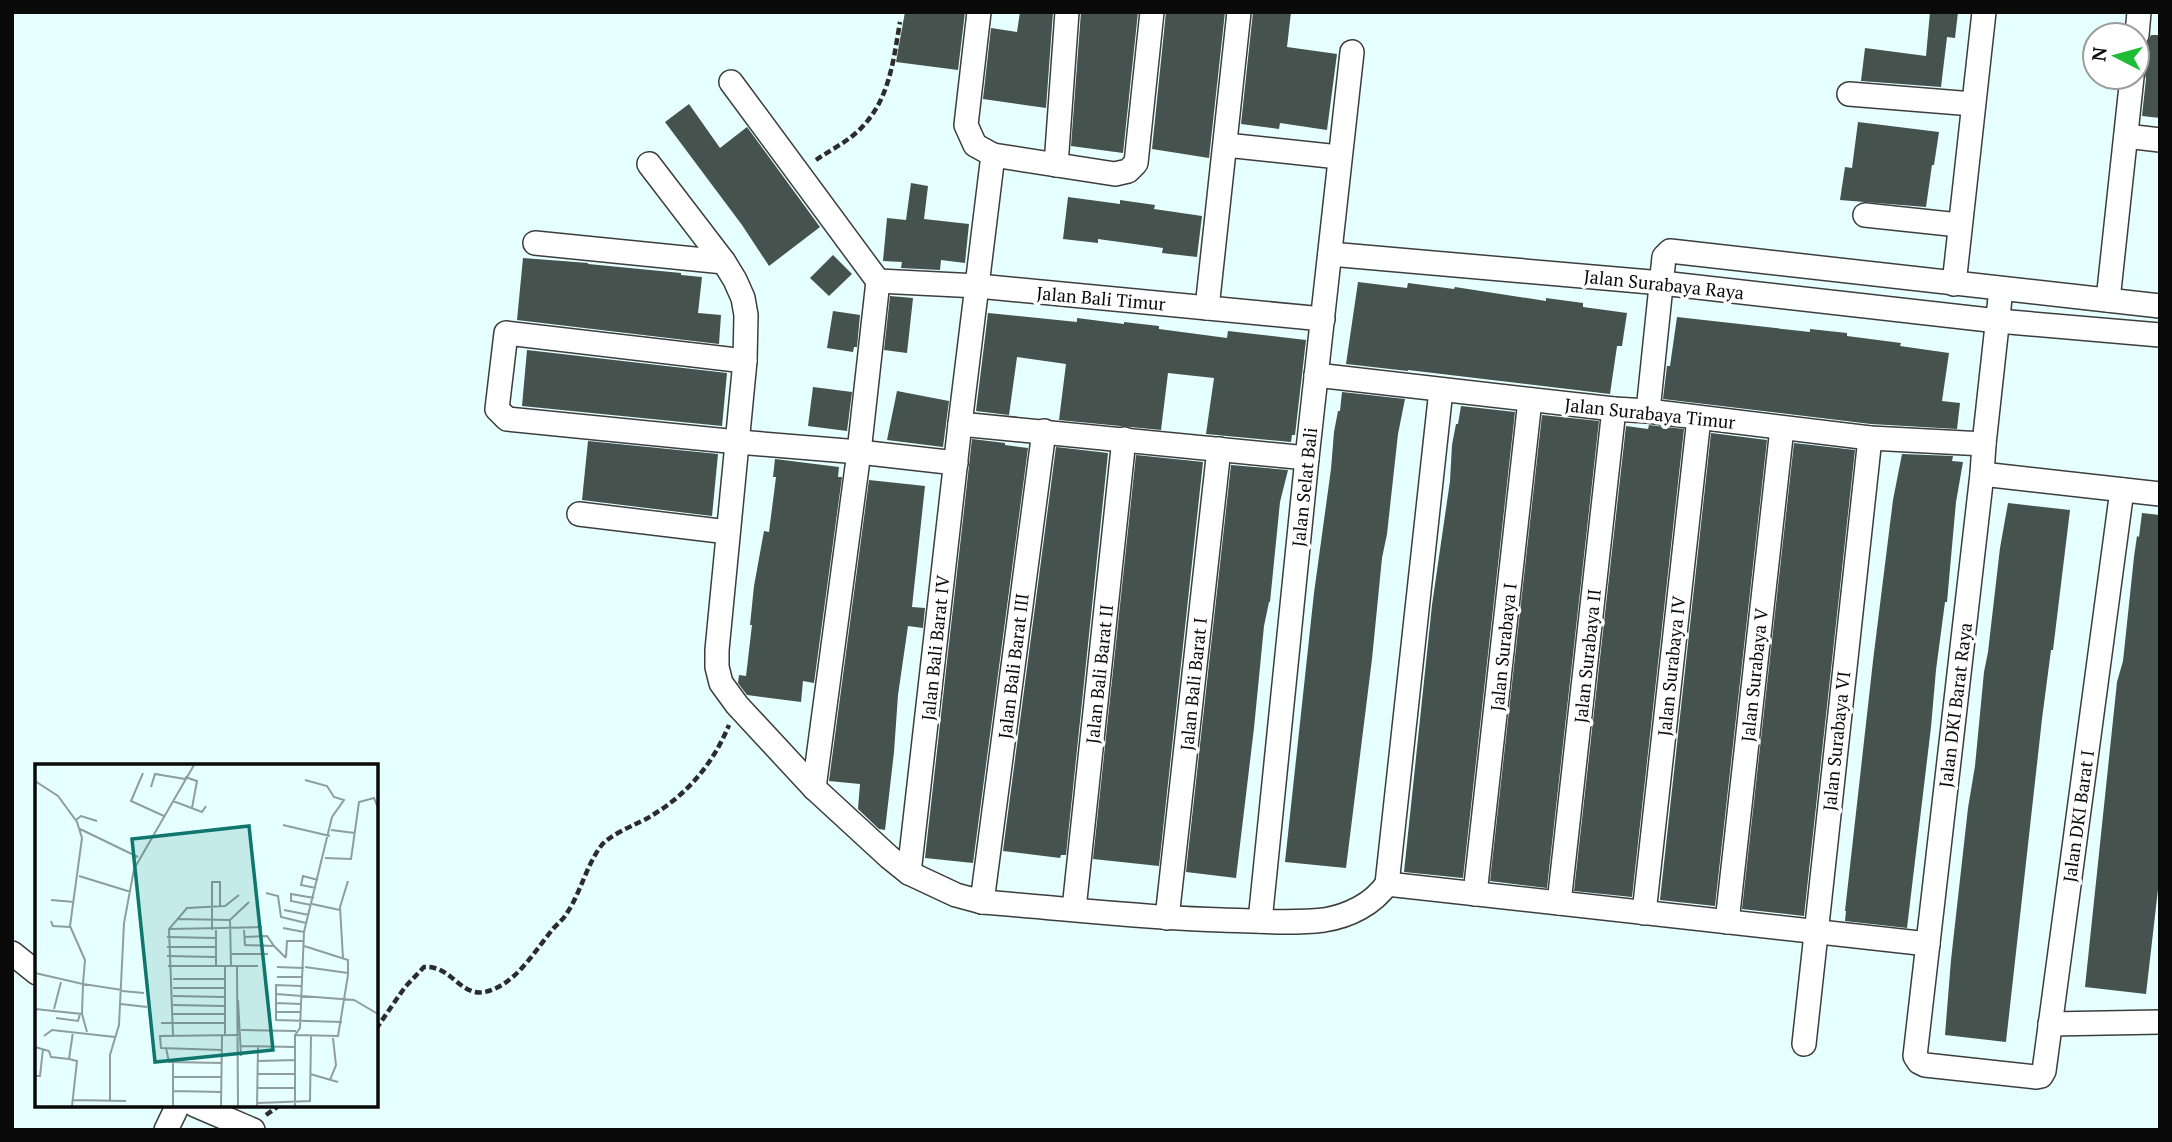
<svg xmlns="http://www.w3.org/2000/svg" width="2172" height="1142" viewBox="0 0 2172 1142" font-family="'PT Serif',serif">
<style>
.building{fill:#46524d}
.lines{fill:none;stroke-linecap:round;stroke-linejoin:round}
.minor-casing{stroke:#3d3d3d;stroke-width:26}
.path{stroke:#2c2c2c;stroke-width:4.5;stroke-dasharray:7 3.5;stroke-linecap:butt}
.minor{stroke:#fff;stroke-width:23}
.labels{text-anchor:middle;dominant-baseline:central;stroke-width:7;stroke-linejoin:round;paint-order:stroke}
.street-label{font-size:18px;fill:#0a0a0a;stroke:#fff}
.inset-road{fill:none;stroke:#8e9d9d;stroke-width:2}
.view{fill:#0f766e;fill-opacity:0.15;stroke:#0f766e;stroke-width:3.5}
.inset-edge{fill:none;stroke:#0a0a0a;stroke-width:3.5}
</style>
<rect width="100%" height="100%" fill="#e6ffff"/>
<g class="building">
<path d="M905 12H965L958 70 896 62Z"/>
<path d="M1020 12H1053L1046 108 983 99 991 28 1017 32Z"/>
<path d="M1081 12H1138L1123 153 1071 146Z"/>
<path d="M1166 12H1225L1209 158 1152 149Z"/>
<path d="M1253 12H1291L1287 47 1337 54 1327 130 1280 123 1279 129 1241 124Z"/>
<path d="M1930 12H1958L1955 38 1947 37 1941 87 1861 81 1865 48 1926 56Z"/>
<path d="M2151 35H2160V118L2142 116 2146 79 2144 70 2146 46Z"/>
<path d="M689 104 720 148 747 127 820 227 769 266 742 225 665 122Z"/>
<path d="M1858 122 1939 132 1934 165H1932L1926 207 1840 200 1845 167 1852 168Z"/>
<path d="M911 183 928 186 924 219 969 224 965 263 941 260 940 270 901 268 902 262 883 261 887 218 906 220Z"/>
<path d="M1068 197 1120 204V200L1155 205 1154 209 1202 216 1197 257 1162 253 1163 248 1098 239V243L1063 239Z"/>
<path d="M833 255 852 274 829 296 810 278Z"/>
<path d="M523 258 588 263V264L681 273V275L702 277 698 313 721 315 719 344 517 320Z"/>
<path d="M1358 282 1407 288 1408 283 1454 289 1455 287 1546 301V298L1583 303V307L1627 313 1622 346H1617L1610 394 1408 370V371L1346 364Z"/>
<path d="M890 296 913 298 907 353 884 350Z"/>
<path d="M833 311 860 315 857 347H854L853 352 827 348Z"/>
<path d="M988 313 1077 322V318L1124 324V322L1159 326V329L1227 338 1228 331 1306 340 1295 435H1292L1291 442 1206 434 1214 378 1168 373 1161 430 1059 420 1066 364 1017 357 1009 415 976 411Z"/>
<path d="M1677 317 1810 332V329L1847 333V336L1901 343 1900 346 1949 353 1942 401 1960 403 1957 429 1871 424 1663 399 1667 366H1670Z"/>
<path d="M527 350 727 373 722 426 522 406Z"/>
<path d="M813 387 852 392 847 431 808 426Z"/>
<path d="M897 391 949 401 943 447 887 440Z"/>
<path d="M1342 392 1405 399 1398 434 1387 534 1382 558 1372 659 1346 868 1285 862 1314 593 1331 469 1334 432 1338 411H1340Z"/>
<path d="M1461 406 1515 412 1463 878 1404 872 1432 605 1450 481 1452 445 1456 424H1458Z"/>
<path d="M1542 415 1599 421 1547 888 1490 881Z"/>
<path d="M1649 425 1684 429 1632 897 1574 891 1626 426 1648 429Z"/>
<path d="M1711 433 1767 440 1715 906 1660 900Z"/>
<path d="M972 439 1005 443V445L1028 448 973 863 925 858Z"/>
<path d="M588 441 718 454 712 516 582 500Z"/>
<path d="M1794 443 1855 450 1804 916 1742 909Z"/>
<path d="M1056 447 1108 453 1066 855H1061L1060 858 1003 851Z"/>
<path d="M1902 454 1953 456 1952 461 1963 462 1956 502 1947 602H1945L1936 670 1931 727 1907 928 1845 921 1846 911H1845L1873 661 1893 500Z"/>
<path d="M1136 455 1203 462 1159 866 1093 859Z"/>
<path d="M775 459 839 467 838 477H842L814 683 803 681 801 702 747 695 738 683 739 675 746 676 752 625H750L754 586 764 531 769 532 776 477H773Z"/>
<path d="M1231 465 1288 470 1280 502 1270 602H1269L1264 626 1254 728 1236 878 1186 872Z"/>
<path d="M869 480 925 486 912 607 925 608 923 628 908 626 898 695 894 752 885 830 879 829 858 809 860 784 829 781Z"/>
<path d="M2008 503 2070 510 2053 650H2051L2042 719 2006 1042 1945 1035 1951 960 1968 808 1975 766 1984 672 1988 652 2000 548Z"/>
<path d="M2142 513 2160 515V872L2146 994 2085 987 2117 682 2123 661 2134 557 2137 536 2139 537Z"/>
</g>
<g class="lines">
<g class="minor-casing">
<g id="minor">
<path d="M979 12 966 125 975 145 993 155 1115 174 1128 171 1136 163 1152 12"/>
<path d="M2137 35 2139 12"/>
<path d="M731 82 878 281 859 452 814 788"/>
<path d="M1849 94 1973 104"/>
<path d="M2126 136 2160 140"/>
<path d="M1226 145 1339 157"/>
<path d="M649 164 724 262 735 280 743 298 746 315 745 361 717 650V667L721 683 737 705 814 788 889 857 909 873 956 895 982 902C1062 908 1142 918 1222 920 1256 921 1291 924 1324 920 1349 916 1373 904 1387 884L1441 390"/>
<path d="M1056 165 1067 12"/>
<path d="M1865 215 1959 225"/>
<path d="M535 243 724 262"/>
<path d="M1330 254 1662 283 1998 321 2160 335"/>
<path d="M878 281 978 286 1323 319"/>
<path d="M1954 284 1984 12"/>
<path d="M2001 289 1984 444 1982 474 1915 1056 1919 1062 1925 1065 2036 1077 2041 1076 2044 1071 2122 490"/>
<path d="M2108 300 2132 77"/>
<path d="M1207 308 1239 12"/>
<path d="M745 361 506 333 497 409 507 419 738 442 859 452 956 463"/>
<path d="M1316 375 1614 409 1648 411 1870 438 1984 444"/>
<path d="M1648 411 1664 257 1670 251 2160 306"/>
<path d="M960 424 1307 458"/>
<path d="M1982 474 2160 494"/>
<path d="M579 514 728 532"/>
<path d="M909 873 960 424 993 155"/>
<path d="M1387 884 1928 944"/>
<path d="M1475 894 1530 400"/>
<path d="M982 902 1044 431"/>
<path d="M1559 903 1614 409"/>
<path d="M1074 909 1124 439"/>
<path d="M1644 913 1699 418"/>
<path d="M1167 918 1219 449"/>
<path d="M1260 921 1307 458 1352 52"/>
<path d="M1727 922 1782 428"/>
<path d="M12 953 37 973"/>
<path d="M2050 1024 2160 1022"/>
<path d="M1804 1044 1870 438"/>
<path d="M195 1105 253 1130"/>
<path d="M166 1130 178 1105"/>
</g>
</g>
<g class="path">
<path d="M816 160C829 151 845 143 857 132 889 103 893 63 900 22"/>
<path d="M376 1029 405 987 424 967C455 965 461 1004 494 989 520 978 536 949 553 929 558 923 564 919 567 913 581 892 586 866 601 846 608 836 634 825 646 819 685 797 712 766 729 725"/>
<path d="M266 1115 280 1105"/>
</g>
<use href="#minor" class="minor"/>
</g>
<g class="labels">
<g class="street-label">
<text transform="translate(1664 284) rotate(6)">Jalan Surabaya Raya</text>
<text transform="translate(1101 298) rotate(5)">Jalan Bali Timur</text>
<text transform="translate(1650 413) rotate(6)">Jalan Surabaya Timur</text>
<text transform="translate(1304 487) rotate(-84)">Jalan Selat Bali</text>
<text transform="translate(1503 647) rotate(-84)">Jalan Surabaya I</text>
<text transform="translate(935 648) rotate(-84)">Jalan Bali Barat IV</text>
<text transform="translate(1587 656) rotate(-84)">Jalan Surabaya II</text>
<text transform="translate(1013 666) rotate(-83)">Jalan Bali Barat III</text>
<text transform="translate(1671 666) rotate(-84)">Jalan Surabaya IV</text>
<text transform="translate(1099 674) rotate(-84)">Jalan Bali Barat II</text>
<text transform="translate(1754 675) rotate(-84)">Jalan Surabaya V</text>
<text transform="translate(1193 684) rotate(-84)">Jalan Bali Barat I</text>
<text transform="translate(1955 705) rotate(-83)">Jalan DKI Barat Raya</text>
<text transform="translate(1836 741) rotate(-84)">Jalan Surabaya VI</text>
<text transform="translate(2078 816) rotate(-82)">Jalan DKI Barat I</text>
</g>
</g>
<g transform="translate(35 764)">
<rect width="343" height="343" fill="#e6ffff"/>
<path class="inset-road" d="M108 9 96 37 129 52M150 13 162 17 157 44M0 17 23 32 42 58 47 74 35 162 50 196 48 220 87 226M116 23 120 10 150 15M138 37 167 48 171 42M41 56 46 52 62 57M248 61 295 72M45 65 103 93M296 66 320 69M290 94 316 95 324 38 339 34 343 44M44 112 96 128M281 124 266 121 268 112 283 116M231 129 243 132 246 153 271 159M16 136 39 138M277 140 305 146M276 141 256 137V130L279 134M249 146 274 151M142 155 195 156 214 138M195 156 196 202M16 157 18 162 35 163M248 164 269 168M135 165 227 163M177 166V118H185V143M181 166V202M209 166 210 181 239 182 251 194M132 173 181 174M209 173 232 172 239 182M132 183H181M196 190H233M132 192 181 193M251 193 252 177H269M308 194 305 143 313 117M133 202H223M190 202V271M202 202 203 342M242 203 269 204M270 203 313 209M0 209 48 220 47 250M242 213H267M138 215H190M266 222 241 221V256L307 258M138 224H189M87 227 109 229M241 230 319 236 343 250M138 232 189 233M203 236 206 292M241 239 266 240M86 240 112 243M138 241 189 242M0 245 47 250 52 268M19 245 26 218M241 248H265M138 250H189M21 254 43 257 45 250M126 259H189M206 266 261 267M138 271 134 165 152 144 190 142 204 131M260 271 303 272 313 211V196L269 182M9 272 17 266 80 273M206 282 260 283M0 283 14 287 16 293 34 295M131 284 134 298 187 299M187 286 126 284 125 272 206 271M223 297 260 296M223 310H260M275 310 303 318M0 312H5L8 285M137 313H186M295 316 301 301 298 274M222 324H261M138 327 186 328M38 336 91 337M75 336V291L84 261 89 159 99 105 159 1M223 339 275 337 276 272M37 342 42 297 34 295 38 268M138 342V298M186 342 187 271M222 342 223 283M260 342V271L265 264 269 168 297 53 309 36 299 33 292 22 270 16"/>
<path class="view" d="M214 62 238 286 120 298 97 75Z"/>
<rect width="343" height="343" class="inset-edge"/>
</g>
<rect width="2172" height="1142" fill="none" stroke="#0a0a0a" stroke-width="28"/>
<g transform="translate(2116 56) rotate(276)"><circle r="33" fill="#ffffff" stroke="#9d9d9d" stroke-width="2"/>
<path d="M0-5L12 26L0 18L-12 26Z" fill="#1ebd38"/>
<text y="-10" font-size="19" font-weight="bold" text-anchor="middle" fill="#0a0a0a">N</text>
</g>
</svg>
